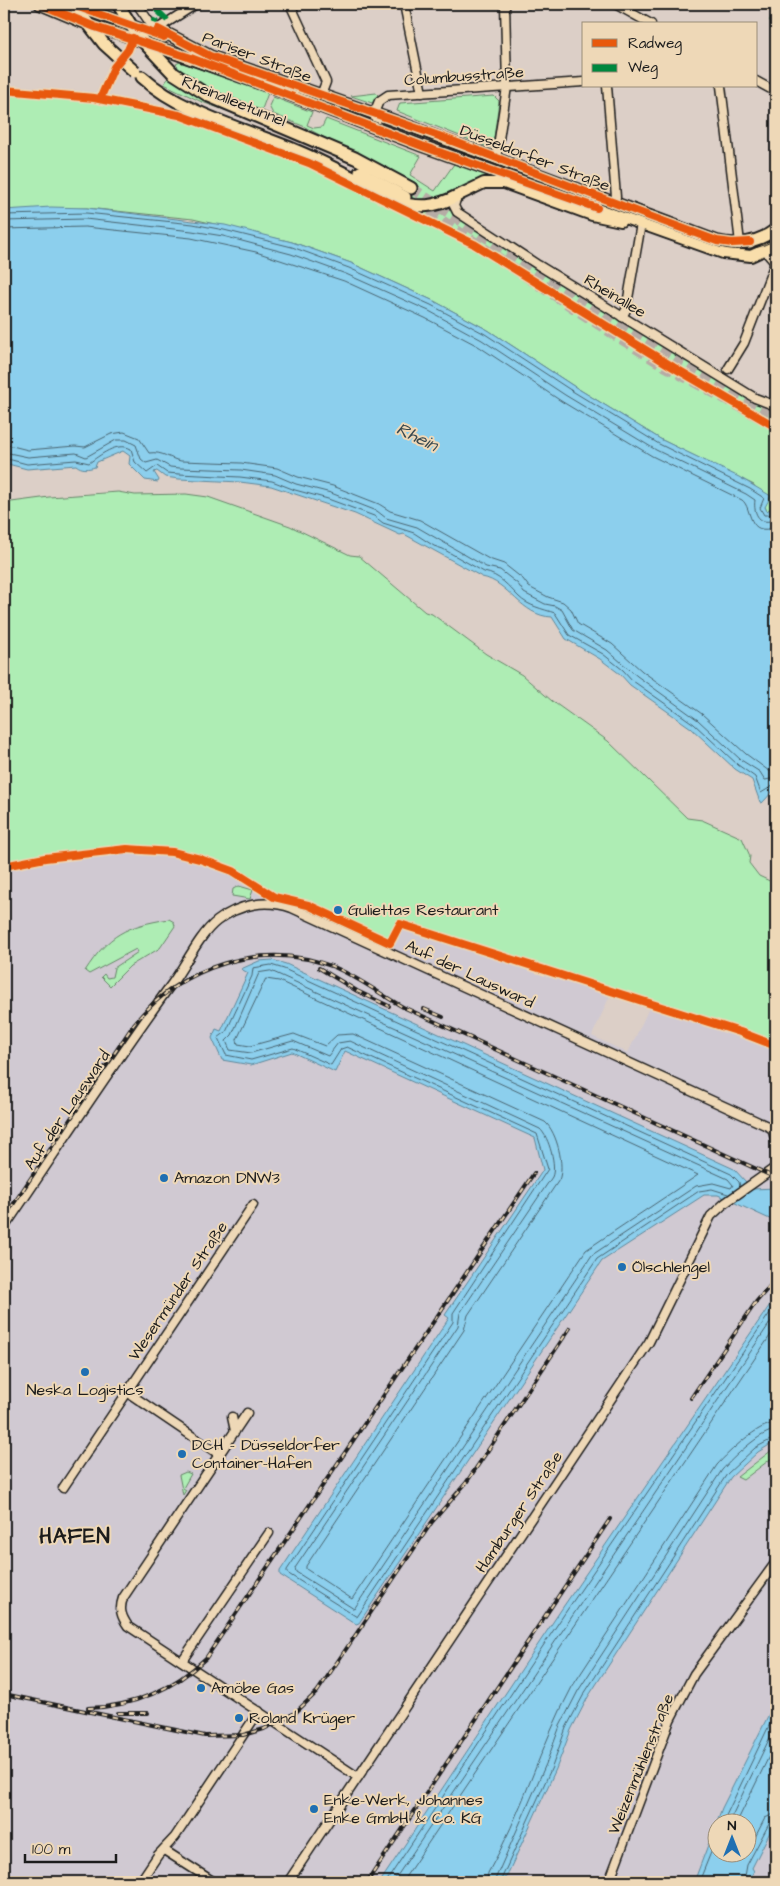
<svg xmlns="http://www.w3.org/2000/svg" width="780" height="1886" viewBox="0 0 780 1886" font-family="'Architects Daughter',sans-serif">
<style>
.built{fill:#d0c9d2;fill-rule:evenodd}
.green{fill:#aeedb4;stroke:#658468}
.water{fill:#8ccfed;stroke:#5f8799;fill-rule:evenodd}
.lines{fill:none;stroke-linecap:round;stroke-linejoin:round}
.shore{stroke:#496470;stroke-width:1}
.highway-tunnel{stroke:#b6aba5;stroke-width:11;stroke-dasharray:11 5.5;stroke-linecap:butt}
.minor-casing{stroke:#1c1c1c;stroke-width:11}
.major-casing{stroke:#1c1c1c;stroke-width:14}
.highway-casing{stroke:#1c1c1c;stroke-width:15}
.minor{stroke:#eed8b7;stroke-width:8}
.major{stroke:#f9deab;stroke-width:10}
.highway{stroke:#f9deab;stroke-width:11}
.tram{stroke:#1c1c1c;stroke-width:1}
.rail-casing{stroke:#1c1c1c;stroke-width:4}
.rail{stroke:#eed8b7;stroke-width:2;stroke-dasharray:5.5;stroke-linecap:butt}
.highway-bridge-casing{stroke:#1c1c1c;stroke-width:15;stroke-linecap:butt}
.highway-bridge{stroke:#f9deab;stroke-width:11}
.quiet{stroke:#00873e;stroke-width:6;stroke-dasharray:12 6;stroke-linecap:butt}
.cycleway-casing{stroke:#eed8b7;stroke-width:11}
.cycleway{stroke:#e8590c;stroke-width:8}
.poi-dot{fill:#1f6fb2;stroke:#eed8b7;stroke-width:2}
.labels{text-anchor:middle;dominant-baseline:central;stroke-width:4;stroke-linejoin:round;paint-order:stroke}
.street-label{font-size:16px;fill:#1c1c1c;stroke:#eed8b7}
.poi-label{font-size:16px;fill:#1c1c1c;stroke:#eed8b7;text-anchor:start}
.water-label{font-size:18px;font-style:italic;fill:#384950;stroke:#eed8b7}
.district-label{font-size:21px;font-weight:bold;letter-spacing:1px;fill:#1c1c1c;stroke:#eed8b7}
</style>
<rect width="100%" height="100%" fill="#dccfc7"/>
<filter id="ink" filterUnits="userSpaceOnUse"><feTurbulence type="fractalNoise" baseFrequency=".02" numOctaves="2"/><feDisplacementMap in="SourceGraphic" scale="10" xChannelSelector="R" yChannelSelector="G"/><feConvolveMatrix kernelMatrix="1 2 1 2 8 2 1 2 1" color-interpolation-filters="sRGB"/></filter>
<g filter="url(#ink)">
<path class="built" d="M125 851 158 852 203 862 308 906 391 945 401 926 611 993 592 1036 628 1053 650 1006 703 1021 776 1047V1882H4V867L42 859ZM718 1824H748V1854H718Z"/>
<g class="green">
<path d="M180 62 268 93 262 109 254 110 208 91 175 70 178 66 176 64Z"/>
<path d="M170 76 253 120 202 102 164 84Z"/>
<path d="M4 92 83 98 144 109 206 127 262 148 396 204 450 202 455 213 533 268 762 405 776 409V505L767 511 754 485 662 440 572 385 488 330 434 301 351 263 292 242 193 219 87 208 4 210Z"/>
<path d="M376 93 378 95 372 103 351 96Z"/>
<path d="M494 96 499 101 493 145 490 148 397 111 400 103Z"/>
<path d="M273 97 312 112 307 125 314 128 322 127 326 119 421 156 410 175 435 191 454 164 507 181 446 198 405 202 414 186 303 126 273 114 269 106Z"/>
<path d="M118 492 135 495 186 494 208 497 290 526 350 555 359 556 425 612 432 614 486 654 522 675 552 701 608 741 687 818 702 820 742 838 750 856 749 863 759 876 776 884V1045L400 922 389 942 308 904 278 898 233 870 200 858 172 852 127 849 54 856 4 866V503L49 497Z"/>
<path d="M239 886 253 890 250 899 232 896 233 889Z"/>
<path d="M169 919 174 922 175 926 160 948 130 966 110 986 101 977 104 974 107 978 112 977 114 968 138 952 136 949 89 974 85 971C109 934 126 926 169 919Z"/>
<path d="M776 1447V1455L743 1480 737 1477Z"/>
<path d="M186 1472 191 1474 183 1488 186 1490 183 1495 179 1475Z"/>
</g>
<g class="water">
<path d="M51 207 87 208 225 225 292 242 351 263 434 301 488 330 572 385 662 440 739 477 771 496 765 507 767 511 776 505V788L762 803 760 802 752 780 735 769 691 728 630 685 620 674 600 659 566 639 552 617C521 616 509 582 482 577L404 534 400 535 355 514 271 486 240 482 179 479 165 477 157 471 154 472 159 480 158 482 145 480 129 464 130 456 123 451 97 462 95 467C88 469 82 470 76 465L27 469 4 463V210Z"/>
<path d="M272 960 286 964 734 1169 746 1182 743 1185 753 1189 776 1188V1222L718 1195H704L602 1261 359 1623 356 1624 280 1575V1571L449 1318 445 1315 543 1170 535 1138 345 1051 335 1072 292 1052 251 1065 222 1060 212 1038 216 1029 221 1031 248 973 241 969 259 961Z"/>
<path d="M776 1296V1441L758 1452 731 1477 588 1697 571 1730 556 1769 504 1882H380L561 1610Z"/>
<path d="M776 1700V1820L752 1868 754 1871 748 1882H694L722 1808ZM718 1824H748V1854H718Z"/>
</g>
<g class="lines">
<g class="shore">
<path d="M4 215 86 213 193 224 224 230 292 247 349 268 431 305 485 334 569 389 659 444 750 489 764 498 760 508 764 515H769L776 511"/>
<path d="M4 221 85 219 192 231 223 236 291 254 346 274 429 311 482 340 565 395 656 450 746 494 755 500C753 514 760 527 776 519"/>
<path d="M4 229 85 227 191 238 256 252 344 281 425 318 478 346 561 401 652 456 742 500C753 508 746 538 776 527"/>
<path d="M4 444 28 450 75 446 85 447 111 434 124 432 139 438 149 453C163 451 169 459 181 461L241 463 277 468 298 477 333 486 379 504 390 511 420 520 489 559 504 564 523 579 529 587 548 597 563 602 571 609 578 624 612 644 642 671 702 714 746 754 769 771 776 770"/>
<path d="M4 452 28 457 76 453 86 457 116 440H126L136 445 141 459 146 463 157 460 170 467 180 468 241 470 275 475 296 484 331 493 377 511 386 518 417 527 486 567 500 570 518 584 524 593 545 604 555 606 562 610 573 630 607 650 637 676 698 720 741 760 760 772 765 780 776 778"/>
<path d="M4 458 27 464 76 460 89 463C99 456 117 441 131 449L135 462 147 473 157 466 167 473 179 474 240 477 272 481 295 490 328 499 374 516 383 523 414 533 434 546 443 549 484 572C500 575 508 586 519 597 528 606 543 609 555 613L569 635 603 654 623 670 633 681 694 724 738 765 755 777 761 793 776 784"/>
<path d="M271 971 728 1179 733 1185 731 1188 713 1183 696 1186 592 1255 354 1609 296 1572 295 1568 458 1326 460 1313 552 1177C557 1166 549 1137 540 1129L350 1041 338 1043 328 1056 293 1041 251 1053 230 1050 226 1041 232 1035 259 973Z"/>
<path d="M266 979 279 981 698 1175 586 1250 352 1599 306 1569V1566L464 1330 468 1315 559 1180C565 1166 557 1132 545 1122L353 1034 337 1035 325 1046 294 1034 250 1046 238 1044 237 1040Z"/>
<path d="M728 1194 712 1189 699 1191 597 1259 357 1617 287 1573V1570L453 1322V1313L548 1169 537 1134 347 1047 341 1049 331 1065 293 1048 251 1060 226 1055 218 1038 226 1032 252 976 253 968 271 965 284 969 731 1174 739 1182 740 1187"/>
<path d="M722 1824 776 1711"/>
<path d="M728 1824 776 1725"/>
<path d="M736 1824 776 1742"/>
<path d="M748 1851 765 1818 776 1813"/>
<path d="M386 1882 565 1613 776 1304"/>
<path d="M393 1882 776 1314"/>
<path d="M402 1882 776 1327"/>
<path d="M487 1882 488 1873C522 1814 540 1746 572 1687L717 1465C730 1451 757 1424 776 1423"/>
<path d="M494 1882 546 1764 560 1726 578 1691 722 1470C733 1458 760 1431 776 1430"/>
<path d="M500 1882 552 1767 566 1728 584 1694 727 1474 755 1448 776 1437"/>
<path d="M699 1882 718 1835"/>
<path d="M744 1882 747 1865 770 1822 776 1819"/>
</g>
<g class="highway-tunnel">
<path d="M411 188C532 266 647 348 776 414"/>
<path d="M415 203 615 335 665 366 776 426"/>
</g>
<g class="minor-casing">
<g id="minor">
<path d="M137 4 150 23 158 29"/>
<path d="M290 4 326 82 321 95"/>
<path d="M404 4 422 93"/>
<path d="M615 4 651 24"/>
<path d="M154 31 196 4"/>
<path d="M756 81 776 92"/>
<path d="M607 86 616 197 613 203"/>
<path d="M721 86 740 243 737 248 726 252"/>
<path d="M378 130 374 113 379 101 388 95 584 82"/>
<path d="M496 159 507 87 505 4"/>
<path d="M457 196 454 206 457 212 538 265 755 398 776 406"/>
<path d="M765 251 776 264"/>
<path d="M622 317 626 310 642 218"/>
<path d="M728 369 744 343 775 263"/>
<path d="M772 1128 776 1142"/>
<path d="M4 1228C60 1146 114 1062 173 982 186 964 200 934 217 921 239 904 266 899 292 908L776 1130"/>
<path d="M127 1392 220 1455"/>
<path d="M247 1413 123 1598C119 1609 121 1616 128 1626L358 1777"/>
<path d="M232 1417 235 1431"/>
<path d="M63 1488 253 1205"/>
<path d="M182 1661 269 1533"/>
<path d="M164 1850 214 1882"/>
<path d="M140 1882 158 1855 175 1837 259 1711"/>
<path d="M288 1882 649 1342 711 1216 725 1203 776 1167"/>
<path d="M609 1882 670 1720 694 1674 776 1562"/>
</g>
</g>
<g class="major-casing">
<g id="major">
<path d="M40 4 95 27 118 33 272 88 422 146 723 253 751 256 776 244"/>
<path d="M71 4 163 37"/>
<path d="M158 29 210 56 390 119 717 241C739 246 758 243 776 229"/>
<path d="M457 196 484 183H504L592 215 621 221"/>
</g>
</g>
<g class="highway-casing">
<g id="highway">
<path d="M173 73 209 96 355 158 411 188"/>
<path d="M142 77C181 113 248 130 297 151 331 165 363 183 396 201 419 209 436 207 457 196"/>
<path d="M360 172 405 197"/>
</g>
</g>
<use href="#minor" class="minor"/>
<use href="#major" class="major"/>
<use href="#highway" class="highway"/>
<path class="tram" d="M50 4 716 246C737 252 757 251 776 239"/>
<g class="rail-casing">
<g id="rail">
<path d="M319 968 357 991 389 1006"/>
<path d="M424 1009 443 1017"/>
<path d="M4 1218 134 1024C181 966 262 939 334 967 359 978 380 994 403 1007L776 1178"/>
<path d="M691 1398 756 1302 776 1279"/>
<path d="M4 1694 205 1736 243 1735 264 1729 295 1713 317 1692 432 1522 466 1483 570 1328"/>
<path d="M88 1708C133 1707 174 1689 206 1658L534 1173"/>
<path d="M118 1713H148"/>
<path d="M367 1882 610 1519"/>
</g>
</g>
<use href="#rail" class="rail"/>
<g class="highway-bridge-casing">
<g id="highway-bridge">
<path d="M73 4 104 44 135 72"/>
<path d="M118 4 137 35 173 73"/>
</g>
</g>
<use href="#highway-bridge" class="highway-bridge"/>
<g class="quiet">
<path d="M152 4 159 12 154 23"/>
<path d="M159 12 169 22"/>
<path d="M772 22 776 13"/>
</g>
<g class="cycleway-casing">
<g id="cycleway">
<path d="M40 4 95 27 188 57 422 146 597 208"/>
<path d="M70 4 164 37"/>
<path d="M158 29 210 56 439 136 649 216 717 241 732 243 750 242"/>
<path d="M4 90 94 98 179 115 309 163 474 244 673 367 776 427"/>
<path d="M100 99 114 67 128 50 133 38"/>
<path d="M4 866 45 858 127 849 172 852 200 859 233 871 274 897 308 905 390 943 400 924 740 1032 776 1046"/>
</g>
</g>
<use href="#cycleway" class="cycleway"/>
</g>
</g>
<g class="poi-dot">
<circle cx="338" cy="910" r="5"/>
<circle cx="164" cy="1178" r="5"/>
<circle cx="622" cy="1267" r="5"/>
<circle cx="85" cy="1372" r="5"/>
<circle cx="182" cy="1454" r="5"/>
<circle cx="201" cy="1688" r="5"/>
<circle cx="239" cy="1718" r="5"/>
<circle cx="314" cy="1809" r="5"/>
</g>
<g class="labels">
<g class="street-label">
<text transform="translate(257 57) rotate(21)">Pariser Straße</text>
<text transform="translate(464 76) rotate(-4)">Columbusstraße</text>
<text transform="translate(234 101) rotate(22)">Rheinalleetunnel</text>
<text transform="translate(535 158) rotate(21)">Düsseldorfer Straße</text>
<text transform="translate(615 296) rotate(31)">Rheinallee</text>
<text transform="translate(470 974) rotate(25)">Auf der Lausward</text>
<text transform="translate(67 1110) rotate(-56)">Auf der Lausward</text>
<text transform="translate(178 1291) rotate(-56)">Wesermünder Straße</text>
<text transform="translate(519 1512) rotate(-56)">Hamburger Straße</text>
<text transform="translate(641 1764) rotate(-68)">Weizenmühlenstraße</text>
</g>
<g class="poi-label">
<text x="348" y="910">Guliettas Restaurant</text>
<text x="174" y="1178">Amazon DNW3</text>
<text x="632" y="1267">Ölschlengel</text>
<text x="85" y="1390" text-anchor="middle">Neska Logistics</text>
<text x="192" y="1445">DCH - Düsseldorfer<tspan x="192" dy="18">Container-Hafen</tspan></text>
<text x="211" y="1688">Amöbe Gas</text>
<text x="249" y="1718">Roland Krüger</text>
<text x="324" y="1800">Enke-Werk, Johannes<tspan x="324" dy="18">Enke GmbH &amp; Co. KG</tspan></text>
</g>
<g class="water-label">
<text transform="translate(417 437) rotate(26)">Rhein</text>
</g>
<g class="district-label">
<text x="75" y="1536">HAFEN</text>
</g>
</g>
<rect width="780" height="1886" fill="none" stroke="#eed8b7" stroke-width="20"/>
<rect x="10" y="10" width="760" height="1866" fill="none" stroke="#1c1c1c" stroke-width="2" filter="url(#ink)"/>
<rect x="582" y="22" width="175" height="65" fill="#eed8b7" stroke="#9a8d79"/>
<rect x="592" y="39" width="25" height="8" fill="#e8590c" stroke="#9a8d79"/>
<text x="628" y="48" font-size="15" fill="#1c1c1c">Radweg</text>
<rect x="592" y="64" width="25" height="8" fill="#00873e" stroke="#9a8d79"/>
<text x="628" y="72" font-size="15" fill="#1c1c1c">Weg</text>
<g transform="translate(732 1838)"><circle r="24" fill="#eed8b7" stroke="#9a8d79"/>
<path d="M0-4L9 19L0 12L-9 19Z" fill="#1f6fb2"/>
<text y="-8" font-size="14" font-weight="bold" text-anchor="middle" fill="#1c1c1c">N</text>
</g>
<path d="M25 1854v8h91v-8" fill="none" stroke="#1c1c1c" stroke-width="2.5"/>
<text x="32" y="1854" font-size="15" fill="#1c1c1c" stroke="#eed8b7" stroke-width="4" paint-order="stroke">100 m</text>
</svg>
